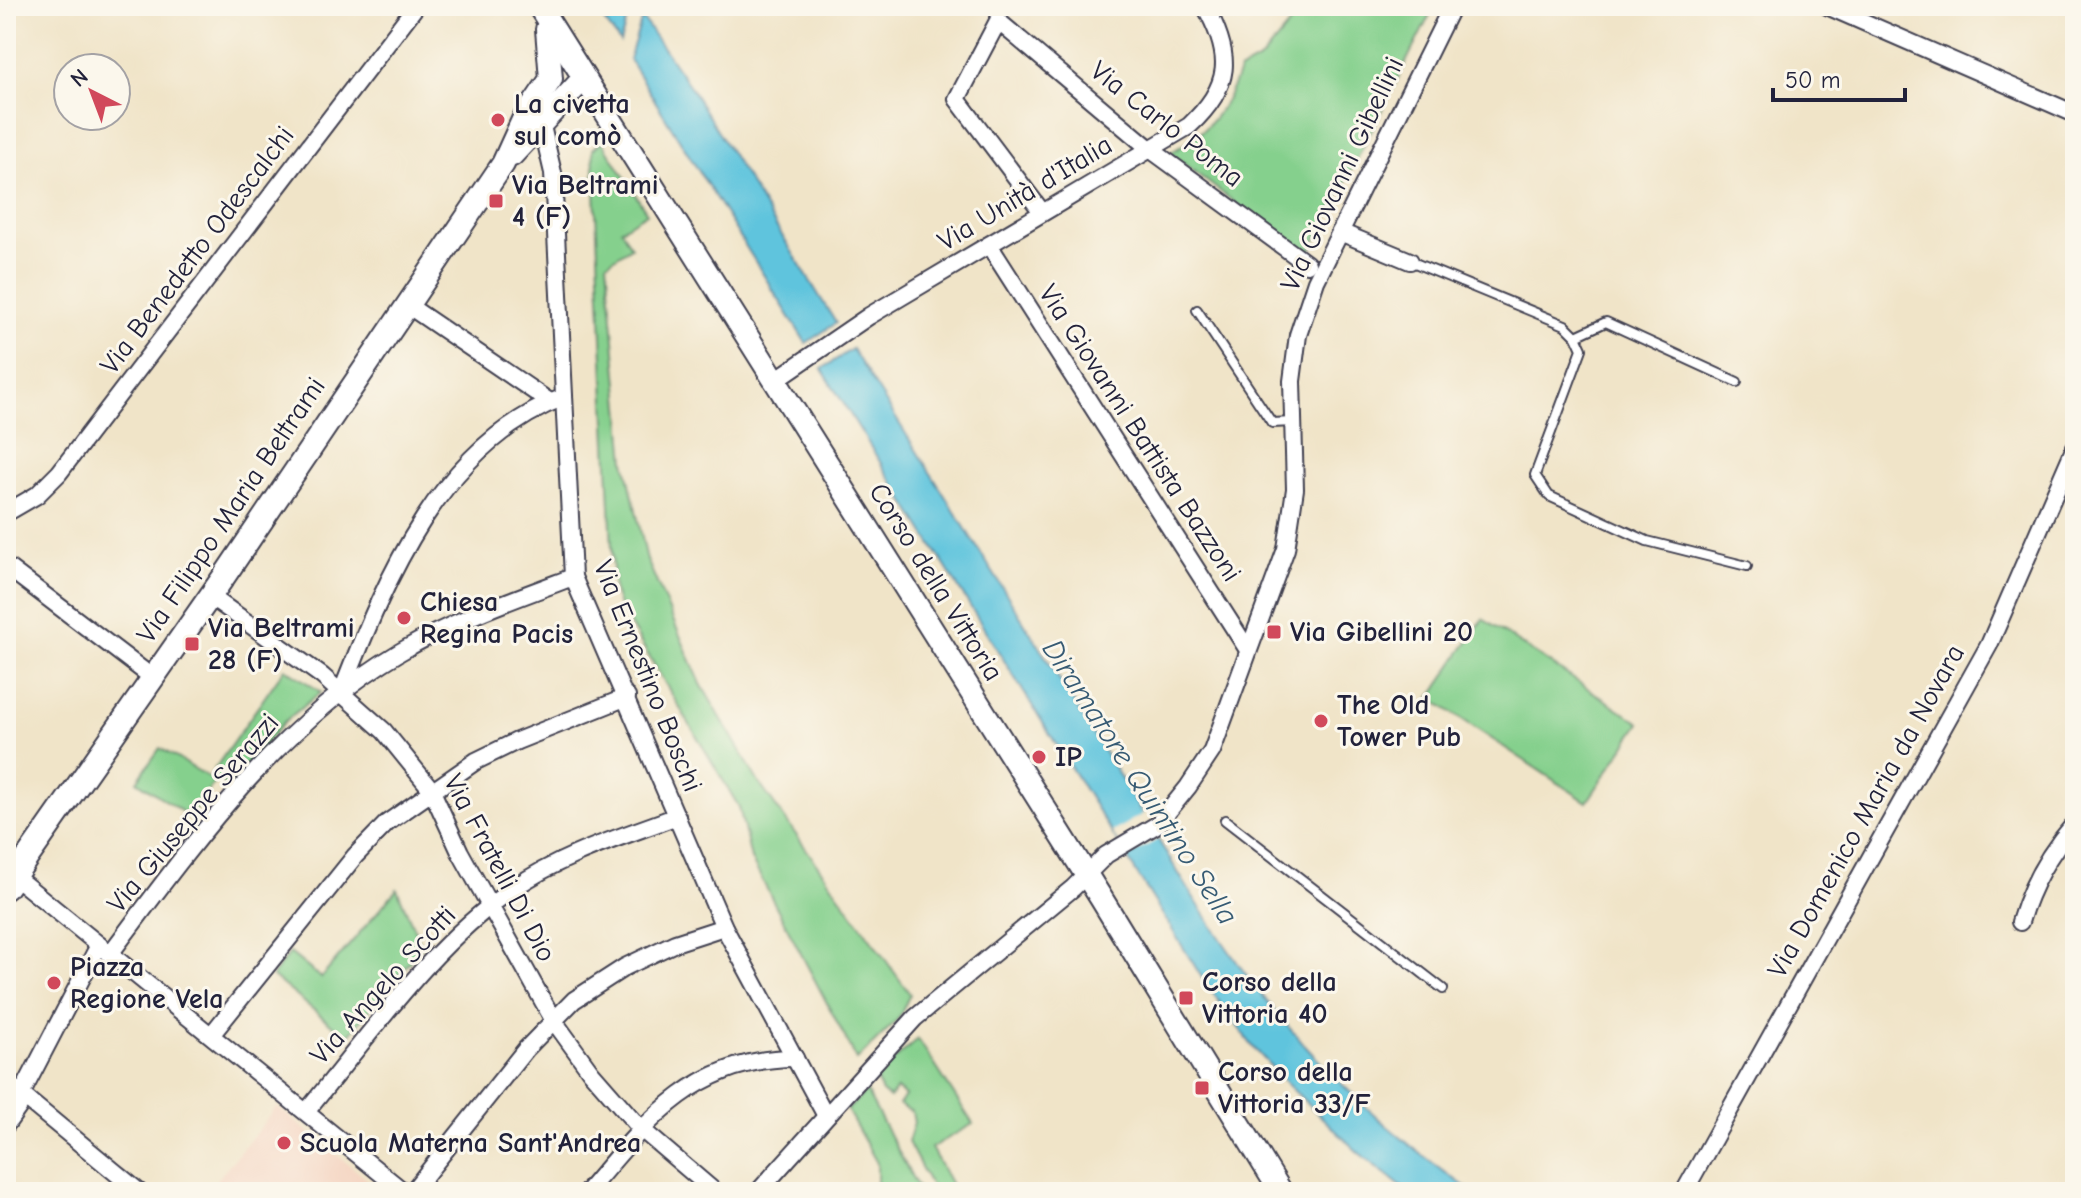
<svg xmlns="http://www.w3.org/2000/svg" width="2081" height="1198" viewBox="0 0 2081 1198" font-family="'Comic Neue',sans-serif">
<style>
.built{fill:#f4d3c0}
.green{fill:#85d08d;stroke:#547964;stroke-width:2}
.water{fill:#5fc4dd;stroke:#40738c;stroke-width:2}
.pier{fill:#f0e4c8}
.lines{fill:none;stroke-linecap:round;stroke-linejoin:round}
.lane-casing{stroke:#413f50;stroke-width:12}
.street-casing{stroke:#413f50;stroke-width:20}
.secondary-casing{stroke:#413f50;stroke-width:26}
.lane{stroke:#fff;stroke-width:8}
.street{stroke:#fff;stroke-width:16}
.secondary{stroke:#fff;stroke-width:22}
.poi-dot{fill:#d1495b;stroke:#fbf7ec;stroke-width:3}
.labels{text-anchor:middle;dominant-baseline:central;stroke-width:6;stroke-linejoin:round;paint-order:stroke}
.poi-label{font-size:28px;font-weight:bold;fill:#22223b;stroke:#fbf7ec;text-anchor:start}
.street-label{font-size:28px;fill:#22223b;stroke:#fbf7ec}
.water-label{font-size:30px;font-style:italic;fill:#375b74;stroke:#fbf7ec}
</style>
<rect width="100%" height="100%" fill="#fbf7ec"/>
<filter id="ink" filterUnits="userSpaceOnUse"><feTurbulence type="fractalNoise" baseFrequency=".0125" numOctaves="2"/><feDisplacementMap in="SourceGraphic" scale="16" xChannelSelector="R" yChannelSelector="G"/><feConvolveMatrix kernelMatrix="1 2 1 2 8 2 1 2 1" color-interpolation-filters="sRGB"/></filter>
<filter id="wash" filterUnits="userSpaceOnUse"><feTurbulence type="fractalNoise" baseFrequency=".006" numOctaves="4" result="noise"/><feDisplacementMap in="SourceGraphic" scale="32" xChannelSelector="R" yChannelSelector="G"/><feGaussianBlur stdDeviation="1.8" result="paint"/><feColorMatrix in="noise" values="0 0 0 0 0 0 0 0 0 0 0 0 0 0 0 0 0 1.4 0 .05"/><feComposite in="paint" operator="in"/></filter>
<g filter="url(#wash)">
<rect width="100%" height="100%" fill="#f0e4c8"/>
<path class="built" d="M277 1107 383 1192H207Z"/>
<g class="green">
<path d="M1305 6H1428L1433 9 1307 258 1170 153C1207 133 1225 111 1239 71L1261 59Z"/>
<path d="M602 141 647 213 621 229 631 247 607 263 625 461 647 560 701 684 759 783 910 994 899 1018 857 1060 751 859 739 807 619 606 614 591 593 149Z"/>
<path d="M1483 619 1640 723 1587 802 1430 698Z"/>
<path d="M285 668 321 692 284 722 228 787 211 774Z"/>
<path d="M160 748 215 781 190 817 137 781Z"/>
<path d="M397 889 422 947 347 1037 272 976 290 953 321 978Z"/>
<path d="M918 1039 973 1124 931 1148 955 1192H934L908 1142 914 1123 912 1112 899 1105 905 1096 897 1089 890 1098 882 1092 875 1077Z"/>
<path d="M866 1091 920 1192H877V1163L847 1110Z"/>
</g>
<g class="water">
<path d="M593 6H631L620 42Z"/>
<path d="M642 18 689 85 836 323 806 343 629 59Z"/>
<path d="M852 349C935 479 1016 609 1097 740 1149 821 1195 908 1254 985 1316 1065 1389 1135 1473 1192H1408L1358 1152 1290 1087 1254 1048 1206 984 822 369Z"/>
</g>
<path class="pier" d="M1144 813 1159 839 1127 857 1112 832Z"/>
</g>
<g filter="url(#ink)">
<g class="lines">
<g class="lane-casing">
<g id="lane">
<path d="M1410 261 1565 325 1576 336 1582 349 1535 475 1549 496 1647 541 1747 566"/>
<path d="M1197 310 1272 423 1293 422"/>
<path d="M1576 336 1606 322 1737 382"/>
<path d="M1225 820 1443 989"/>
</g>
</g>
<g class="street-casing">
<g id="street">
<path d="M1827 6 2075 114"/>
<path d="M542 126 553 173 573 577 724 927 826 1116"/>
<path d="M1042 212 957 99 998 21 1150 149 1307 264"/>
<path d="M1340 232 1410 261"/>
<path d="M989 245 1248 650"/>
<path d="M406 304 550 402"/>
<path d="M774 381 869 316 1189 126C1232 86 1233 56 1205 6"/>
<path d="M6 513 37 495 59 473 416 6"/>
<path d="M6 566 153 678"/>
<path d="M210 596 322 676 384 731 431 789 460 852 554 1021 591 1072 640 1128 715 1192"/>
<path d="M342 691C386 578 441 444 564 397"/>
<path d="M14 876 404 1192"/>
<path d="M2020 922C2031 884 2049 853 2075 823"/>
<path d="M110 954C193 843 278 724 400 652 454 620 514 599 573 577"/>
<path d="M212 1034 355 856 387 823 476 761 517 741 627 697"/>
<path d="M6 1082 139 1192"/>
<path d="M21 1095 99 945"/>
<path d="M306 1112C370 1035 431 945 514 888 563 854 622 837 677 816"/>
<path d="M6 1125 25 1098"/>
<path d="M412 1192 526 1049 574 1000 625 967 675 943 724 927"/>
<path d="M587 1192C646 1122 695 1058 795 1058"/>
<path d="M758 1192 915 1018 1073 888 1106 855 1158 824 1188 787 1212 751 1286 549 1295 489 1292 381 1298 335 1316 281 1452 6"/>
<path d="M1684 1192 1989 645 2075 447"/>
</g>
</g>
<g class="secondary-casing">
<g id="secondary">
<path d="M539 6 1101 898 1281 1192"/>
<path d="M512 155 583 79"/>
<path d="M6 888 225 575 503 164 523 120 551 79 547 29"/>
</g>
</g>
<use href="#lane" class="lane"/>
<use href="#street" class="street"/>
<use href="#secondary" class="secondary"/>
</g>
</g>
<g class="poi-dot">
<circle cx="498" cy="120" r="8"/>
<rect x="488" y="193" width="16" height="16" rx="4"/>
<circle cx="404" cy="618" r="8"/>
<rect x="1266" y="624" width="16" height="16" rx="4"/>
<rect x="184" y="636" width="16" height="16" rx="4"/>
<circle cx="1321" cy="721" r="8"/>
<circle cx="1039" cy="757" r="8"/>
<circle cx="54" cy="983" r="8"/>
<rect x="1178" y="990" width="16" height="16" rx="4"/>
<rect x="1194" y="1080" width="16" height="16" rx="4"/>
<circle cx="284" cy="1143" r="8"/>
</g>
<g class="labels">
<g class="poi-label">
<text x="514" y="104">La civetta<tspan x="514" dy="32">sul comò</tspan></text>
<text x="512" y="185">Via Beltrami<tspan x="512" dy="32">4 (F)</tspan></text>
<text x="420" y="602">Chiesa<tspan x="420" dy="32">Regina Pacis</tspan></text>
<text x="208" y="628">Via Beltrami<tspan x="208" dy="32">28 (F)</tspan></text>
<text x="1290" y="632">Via Gibellini 20</text>
<text x="1337" y="705">The Old<tspan x="1337" dy="32">Tower Pub</tspan></text>
<text x="1055" y="757">IP</text>
<text x="70" y="967">Piazza<tspan x="70" dy="32">Regione Vela</tspan></text>
<text x="1202" y="982">Corso della<tspan x="1202" dy="32">Vittoria 40</tspan></text>
<text x="1218" y="1072">Corso della<tspan x="1218" dy="32">Vittoria 33/F</tspan></text>
<text x="300" y="1143">Scuola Materna Sant'Andrea</text>
</g>
<g class="street-label">
<text transform="translate(1167 124) rotate(38)">Via Carlo Poma</text>
<text transform="translate(1342 174) rotate(-65)">Via Giovanni Gibellini</text>
<text transform="translate(1025 193) rotate(-31)">Via Unità d'Italia</text>
<text transform="translate(197 250) rotate(-53)">Via Benedetto Odescalchi</text>
<text transform="translate(1140 433) rotate(57)">Via Giovanni Battista Bazzoni</text>
<text transform="translate(231 510) rotate(-56)">Via Filippo Maria Beltrami</text>
<text transform="translate(936 582) rotate(58)">Corso della Vittoria</text>
<text transform="translate(648 676) rotate(68)">Via Ernestino Boschi</text>
<text transform="translate(1866 811) rotate(-61)">Via Domenico Maria da Novara</text>
<text transform="translate(193 813) rotate(-50)">Via Giuseppe Serazzi</text>
<text transform="translate(500 868) rotate(62)">Via Fratelli Di Dio</text>
<text transform="translate(383 985) rotate(-48)">Via Angelo Scotti</text>
</g>
<g class="water-label">
<text transform="translate(1140 782) rotate(57)">Diramatore Quintino Sella</text>
</g>
</g>
<rect width="2081" height="1198" fill="none" stroke="#fbf7ec" stroke-width="32"/>
<g transform="translate(92 92) rotate(318)"><circle r="38" fill="#fbf7ec" stroke="#a4a2a5" stroke-width="2"/>
<path d="M0-6L14 30L0 20L-14 30Z" fill="#d1495b"/>
<text y="-12" font-size="22" font-weight="bold" text-anchor="middle" fill="#22223b">N</text>
</g>
<path d="M1773 88v12h132v-12" fill="none" stroke="#22223b" stroke-width="4"/>
<text x="1785" y="88" font-size="24" fill="#22223b" stroke="#fbf7ec" stroke-width="6" paint-order="stroke">50 m</text>
</svg>
